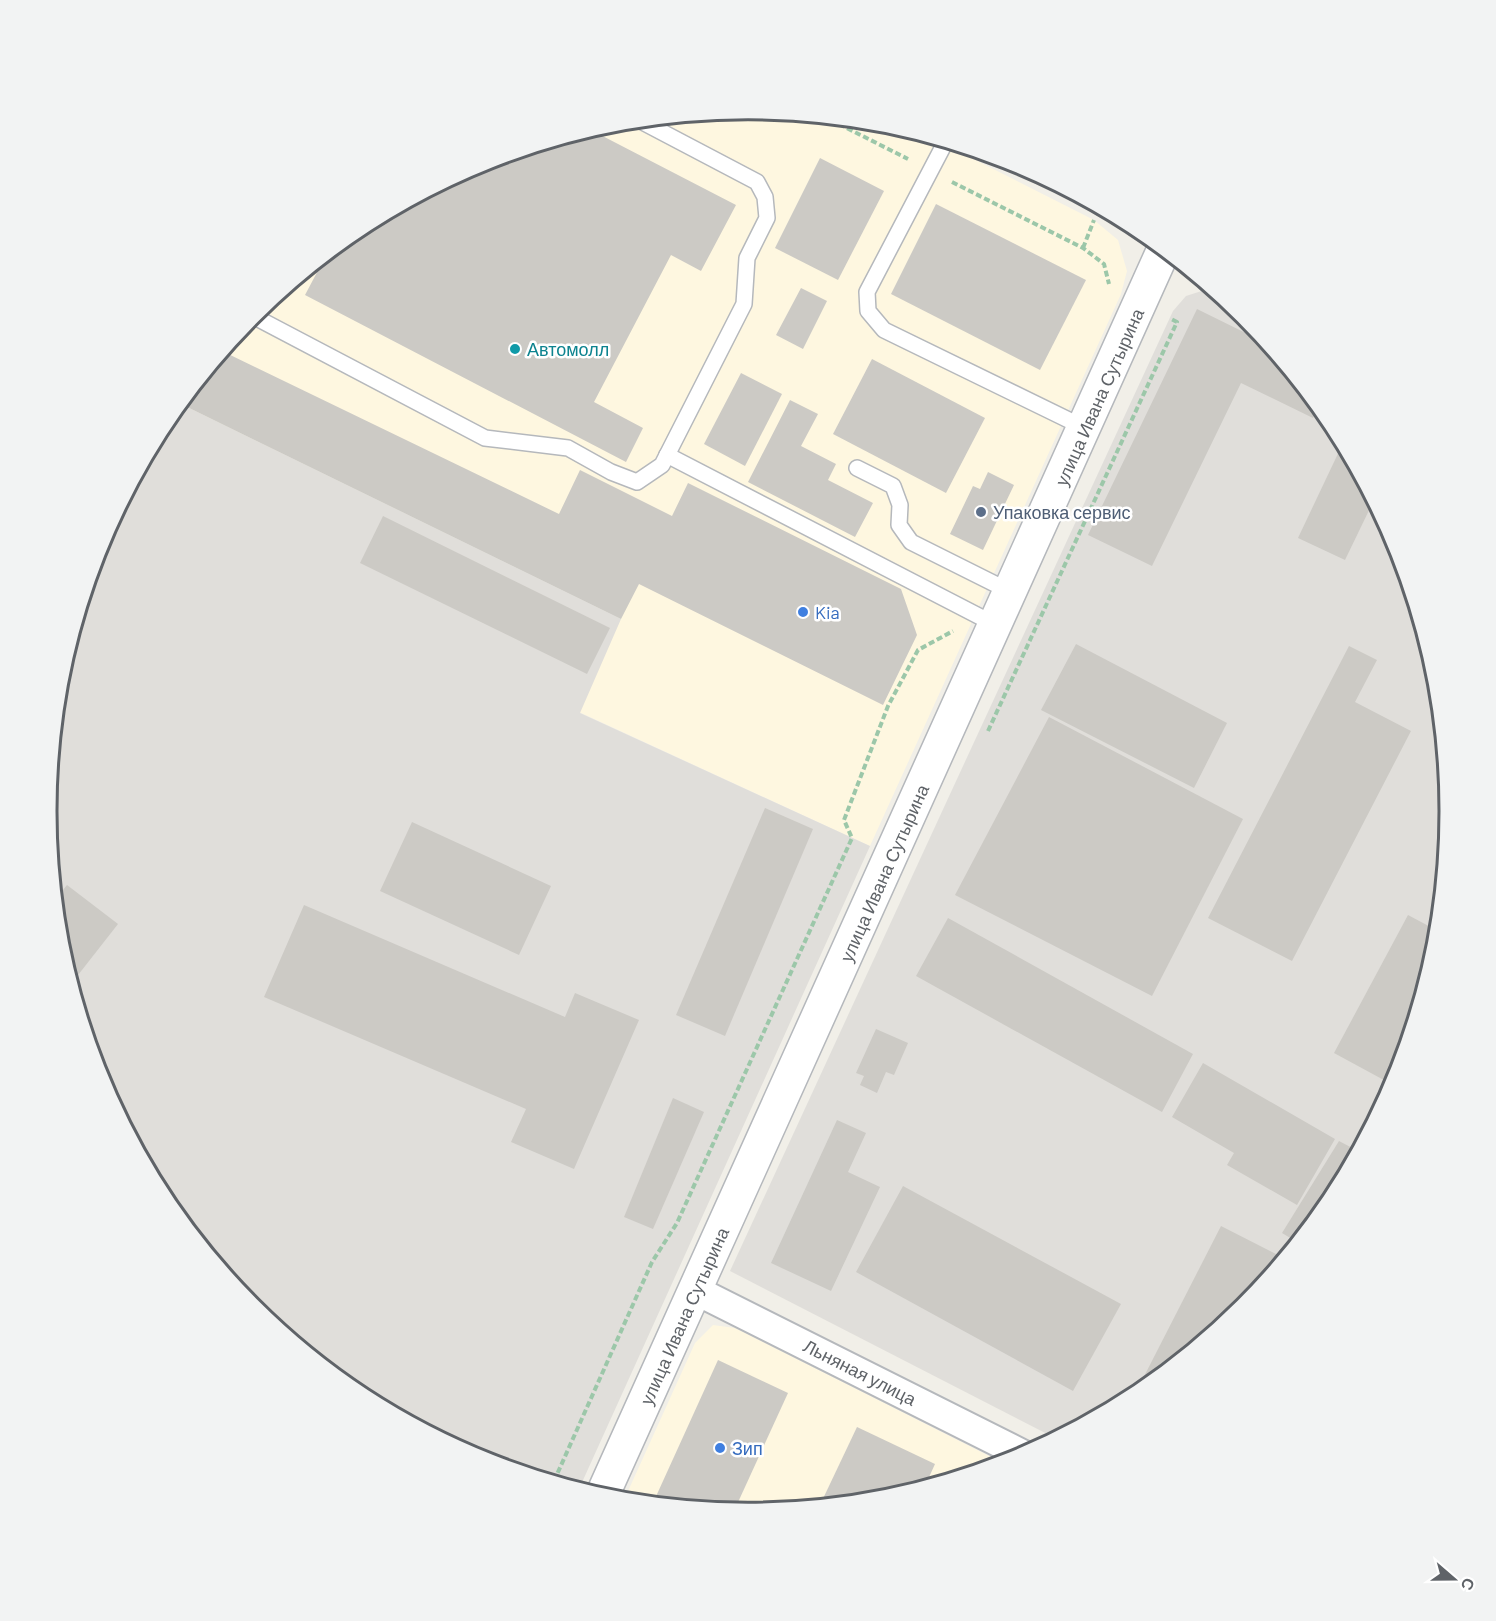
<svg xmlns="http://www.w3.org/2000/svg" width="1496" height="1621" viewBox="0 0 1496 1621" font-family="Barlow,sans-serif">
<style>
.commercial{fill:#fef7e0}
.industrial{fill:#e0deda}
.building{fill:#cccac5}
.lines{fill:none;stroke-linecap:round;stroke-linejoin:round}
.service-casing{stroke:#b5b8bc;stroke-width:18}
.minor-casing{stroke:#b5b8bc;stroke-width:32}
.tertiary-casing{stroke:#b5b8bc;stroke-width:36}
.path{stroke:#9cc7a9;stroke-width:4;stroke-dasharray:6 3;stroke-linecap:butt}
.service{stroke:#fff;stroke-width:15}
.minor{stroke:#fff;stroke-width:28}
.tertiary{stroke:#fff;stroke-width:33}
.culture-dot{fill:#0f9aa8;stroke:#fff;stroke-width:2}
.service-dot{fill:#5c6f8a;stroke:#fff;stroke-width:2}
.shop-dot{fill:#3f7fe0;stroke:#fff;stroke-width:2}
.labels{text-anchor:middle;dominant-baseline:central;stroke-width:5;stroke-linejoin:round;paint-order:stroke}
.culture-label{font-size:18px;fill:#0d838f;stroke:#fff;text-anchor:start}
.street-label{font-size:18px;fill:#5f6368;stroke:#fff}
.service-label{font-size:18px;fill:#4e5e75;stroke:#fff;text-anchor:start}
.shop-label{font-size:18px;fill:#366cbe;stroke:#fff;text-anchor:start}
.rim{fill:none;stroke:#5f6368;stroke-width:3}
</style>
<rect width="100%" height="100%" fill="#f1efe8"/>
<g class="commercial">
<path d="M748 109 885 123 926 135 1094 220 1118 240 1127 271 1121 294 870 846 579 712 621 618 179 403 252 314 359 227 480 162 611 122Z"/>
<path d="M713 1325 735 1328 1003 1463 885 1499 748 1512 624 1500 695 1343Z"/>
</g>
<g class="industrial">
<path d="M1211 288 1244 315 1331 421 1396 542 1436 674 1449 810 1436 948 1396 1079 1331 1201 1244 1307 1137 1394 1055 1438 730 1271 1173 311 1186 296Z"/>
<path d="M179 403 621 619 580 713 870 846 579 1489 479 1458 358 1394 252 1306 165 1200 100 1079 60 947 47 810 60 673 100 542 165 420Z"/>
</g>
<g class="building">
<path d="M589 129 736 205 701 271 671 255 594 402 643 428 626 462 305 295 323 261 319 259 359 227 480 162Z"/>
<path d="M820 158 884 191 838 280 775 248Z"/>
<path d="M936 204 1086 280 1040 370 891 294Z"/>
<path d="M801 288 827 301 803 349 776 335Z"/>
<path d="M1197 309 1268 344 1319 406 1313 418 1241 383 1152 566 1088 535Z"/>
<path d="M222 351 559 514 580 470 672 516 688 483 901 589 917 635 883 705 639 584 621 619 179 403Z"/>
<path d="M872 359 985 418 946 493 833 434Z"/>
<path d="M741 373 782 394 745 466 704 444Z"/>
<path d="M790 400 818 414 801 446 836 464 828 480 873 503 855 537 748 482Z"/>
<path d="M1343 443 1374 500 1345 560 1298 538Z"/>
<path d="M988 472 1014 485 983 550 950 534 973 486 980 489Z"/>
<path d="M383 516 610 628 587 674 360 563Z"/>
<path d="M1076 644 1227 723 1194 788 1041 710Z"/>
<path d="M1349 646 1377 660 1355 702 1411 731 1292 961 1208 918Z"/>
<path d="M1049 717 1243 819 1152 996 955 895Z"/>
<path d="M765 808 813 829 725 1036 676 1015Z"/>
<path d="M412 822 551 886 519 955 380 891Z"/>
<path d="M67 885 118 924 71 984 60 947 55 900Z"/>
<path d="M304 905 565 1017 575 993 639 1020 574 1169 511 1142 526 1109 264 997Z"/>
<path d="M1408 915 1438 931 1436 948 1393 1085 1334 1053Z"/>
<path d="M948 918 1193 1054 1162 1112 916 976Z"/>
<path d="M876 1029 908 1043 894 1075 886 1072 877 1093 860 1085 864 1076 856 1073Z"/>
<path d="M1203 1063 1335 1139 1297 1205 1227 1165 1234 1153 1172 1117Z"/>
<path d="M673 1098 704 1112 653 1229 624 1217Z"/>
<path d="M837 1120 866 1133 848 1172 880 1187 831 1291 771 1263Z"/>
<path d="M1339 1141 1358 1151 1331 1201 1297 1242 1282 1233Z"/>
<path d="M903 1186 1121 1304 1073 1391 856 1272Z"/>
<path d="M1221 1226 1284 1258 1244 1307 1134 1396Z"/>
<path d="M718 1360 788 1393 734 1511 653 1503Z"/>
<path d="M857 1427 935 1464 925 1486 885 1499 820 1505Z"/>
</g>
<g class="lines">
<g class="service-casing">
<g id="service">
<path d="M946 141 867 292 868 311 884 330 1085 428"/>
<path d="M251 315 485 438 568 448 611 472 637 482 662 465 744 304 747 258 767 218 765 197 757 182 639 120"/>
<path d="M667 455 996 625"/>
<path d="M857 468 893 486 900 505 899 525 911 542 1011 592"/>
</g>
</g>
<g class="minor-casing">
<path id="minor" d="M695 1290 1024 1455"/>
</g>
<g class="tertiary-casing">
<path id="tertiary" d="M602 1496 1164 249"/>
</g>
<g class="path">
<path d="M823 116 908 159"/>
<path d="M952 182 1083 248 1104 264 1109 284"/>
<path d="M1083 248 1094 220"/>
<path d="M988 731 1177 322 1171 319"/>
<path d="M554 1481 652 1262 677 1223 852 838 844 820 888 706 918 650 953 631"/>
</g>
<use href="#service" class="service"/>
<use href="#minor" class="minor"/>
<use href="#tertiary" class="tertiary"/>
</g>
<circle class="culture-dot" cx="515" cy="349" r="6"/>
<circle class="service-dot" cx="981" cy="512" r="6"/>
<g class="shop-dot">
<circle cx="803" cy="612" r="6"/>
<circle cx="720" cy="1448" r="6"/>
</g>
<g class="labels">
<g class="culture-label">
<text x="527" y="349">Автомолл</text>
</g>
<g class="street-label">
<text transform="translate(1099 397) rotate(-66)">улица Ивана Сутырина</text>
<text transform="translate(884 873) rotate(-66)">улица Ивана Сутырина</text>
<text transform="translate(684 1316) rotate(-66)">улица Ивана Сутырина</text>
<text transform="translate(860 1372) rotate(27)">Льняная улица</text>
</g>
<g class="service-label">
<text x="993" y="512">Упаковка сервис</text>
</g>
<g class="shop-label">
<text x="815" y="612">Kia</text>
<text x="732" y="1448">Зип</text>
</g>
</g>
<path d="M0 0H1496V1621H0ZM57 811a691 691 0 1 1 1382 0a691 691 0 1 1-1382 0Z" fill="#f2f3f3" fill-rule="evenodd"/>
<path class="rim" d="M57 811a691 691 0 1 1 1382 0a691 691 0 1 1-1382 0Z"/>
<g transform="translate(1454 1579) rotate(110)" stroke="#ffffff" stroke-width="4.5" paint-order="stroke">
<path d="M0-4.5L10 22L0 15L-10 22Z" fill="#5f6368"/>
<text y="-9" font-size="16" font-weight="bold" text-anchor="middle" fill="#5f6368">С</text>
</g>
</svg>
